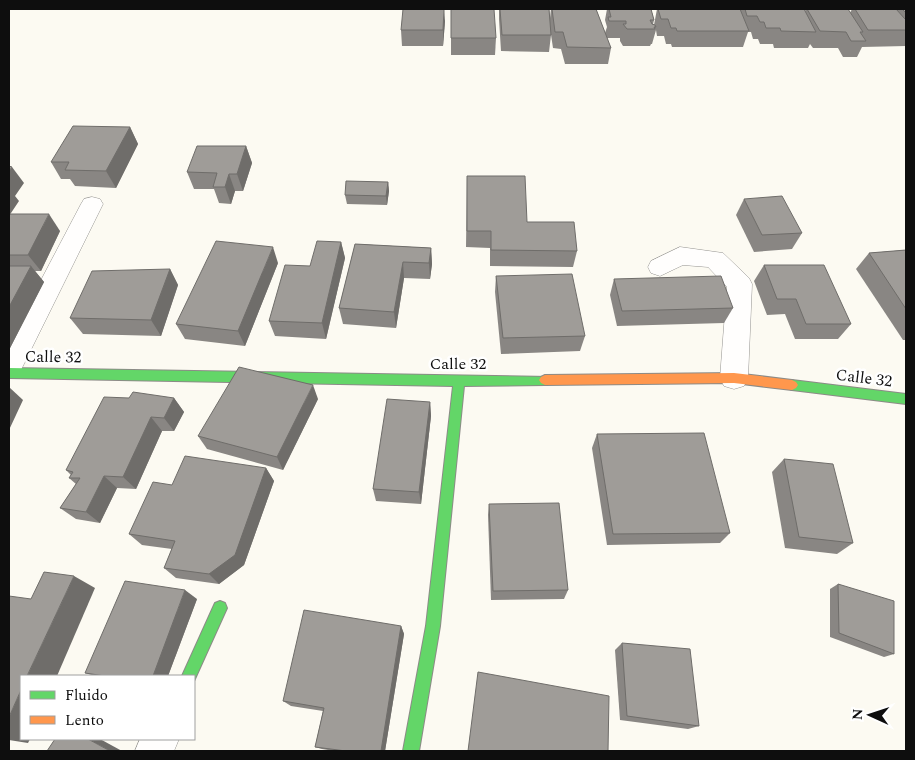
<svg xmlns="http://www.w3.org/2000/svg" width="915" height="760" viewBox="0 0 915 760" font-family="Spectral,serif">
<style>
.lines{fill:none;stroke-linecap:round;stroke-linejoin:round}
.street-casing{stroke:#959491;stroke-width:1}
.fast-casing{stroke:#8c8b87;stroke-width:2}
.slow-casing{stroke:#8c8b87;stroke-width:2}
.street{fill:#fffefd;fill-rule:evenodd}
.fast{fill:#63d668;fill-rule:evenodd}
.slow{fill:#ff974d;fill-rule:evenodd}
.wall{fill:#898683}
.shaded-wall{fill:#6f6d6a}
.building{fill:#9f9c98;stroke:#6f6d6a}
.labels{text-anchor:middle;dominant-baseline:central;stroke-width:5;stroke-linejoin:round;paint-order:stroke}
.street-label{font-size:16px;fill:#0e0e0e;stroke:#fff}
</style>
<rect width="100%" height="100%" fill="#fcfaf2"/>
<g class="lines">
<g class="street-casing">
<g id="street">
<path d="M92 197 100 199 103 204 19 374 9 377V341L81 204 84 199Z"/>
<path d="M680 247 723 253 749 278 752 284 748 378 744 386 734 389 724 386 720 378 727 287 708 267 683 265 660 276 651 273 648 267 651 261Z"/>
<path d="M140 739H179L174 751H135Z"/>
</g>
</g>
<g class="fast-casing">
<g id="fast">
<path d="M9 368 549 377 551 380 549 383 545 385 464 386 440 626 419 751H403L426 626 453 386 9 378Z"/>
<path d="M792 380 906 394V404L792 390 788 388 786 385 788 382Z"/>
<path d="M220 601 225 603 227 608 194 681V676H182L215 603Z"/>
</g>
</g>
<g class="slow-casing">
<path id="slow" d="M734 373 792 380 796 382 798 385 796 388 792 390 734 383 545 385 541 383 539 380 541 377 545 375Z"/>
</g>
<use href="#street" class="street"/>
<use href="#fast" class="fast"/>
<use href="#slow" class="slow"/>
</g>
<g class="wall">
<path d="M499 9H549L550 18 551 9H596L605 33 607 27 605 20 607 9H651L654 20 653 24 654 25 657 9H804L805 11 806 9H848L850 13 852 9H906V46L862 47 857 57H843L838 48H813L810 44 808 48H774L773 44H760L758 39H753L751 32H748L743 47H672L671 44H666L664 36H657L656 30 652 44H651L650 46H623L620 41V38H607L611 48 608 64H565L561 49 553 48 550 28 551 35 549 52 501 51 499 19Z"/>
<path d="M445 21 443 46H402L401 30Z"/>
<path d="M451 38H496L495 55H451Z"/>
<path d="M130 127 138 144 116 188 75 186 70 179H61L51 162Z"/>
<path d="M246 146 252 163 243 191H235L231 204 219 203 214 189H194L187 172Z"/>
<path d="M467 176 527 222 577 251 573 267 490 266V248L466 247Z"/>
<path d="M388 182 389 191 387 205 347 204 345 195Z"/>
<path d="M744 199 802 233 792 249 754 252 736 215Z"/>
<path d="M9 217 60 231 41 271H35L44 282 9 350Z"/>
<path d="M341 242 345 258 326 339 275 336 269 321 310 266Z"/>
<path d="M355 244 431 248 432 264 430 279 404 278 396 328 343 324 339 308Z"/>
<path d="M906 250V340H903L856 269 869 253Z"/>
<path d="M278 263 245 346 185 339 176 324Z"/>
<path d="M764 265 851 324 838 339H795L785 314 767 315 754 281Z"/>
<path d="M170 269 178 285 161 336 83 334 70 318Z"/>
<path d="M496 276 585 336 580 351 501 354 495 292Z"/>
<path d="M614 279 733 308 724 323 617 326 610 295Z"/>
<path d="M129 398H174L184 412 174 431H162L136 489 117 488 100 523 76 519 60 508 76 484 69 478 71 475 66 470Z"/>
<path d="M318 399 283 470 207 449 198 436Z"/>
<path d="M430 402 431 416 421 504 376 501 373 489Z"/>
<path d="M597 434 730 533 720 543 607 545 592 448Z"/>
<path d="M784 459 853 543 837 554 785 548 772 472Z"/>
<path d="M266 468 274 481 244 565 219 584 176 578 164 568 172 549 142 545 129 534 172 485Z"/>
<path d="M489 504 568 590 564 599 491 600 488 515Z"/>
<path d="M838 584 894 654 884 657 830 637V589Z"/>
<path d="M197 599 168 676H95L85 673Z"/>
<path d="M401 626 404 634 385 751H334L322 749 315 747 323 711 291 706 283 701Z"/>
<path d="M622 643 699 726 688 729 620 720 615 650Z"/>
</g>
<g class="shaded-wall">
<path d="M444 9 445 21 443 46V30Z"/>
<path d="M130 127 138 144 116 188 106 171Z"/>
<path d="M246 146 252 163 243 191 237 174Z"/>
<path d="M12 167 24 183 15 196 19 201 9 216V171Z"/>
<path d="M229 174 235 191 231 204 225 187Z"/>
<path d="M388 182 389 191 387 205 386 196Z"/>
<path d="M49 214 60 231 41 271 28 255Z"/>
<path d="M341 242 345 258 326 339 322 323Z"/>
<path d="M273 247 278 263 245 346 238 331Z"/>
<path d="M431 248 432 264 430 279 429 263Z"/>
<path d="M403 262 404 278 396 328 394 312Z"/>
<path d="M31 266 44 282 9 350V307Z"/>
<path d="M170 269 178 285 161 336 151 320Z"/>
<path d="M313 385 318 399 283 470 277 457Z"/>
<path d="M9 387 23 400 9 430Z"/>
<path d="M174 398 184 412 174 431 164 418Z"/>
<path d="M430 402 431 416 421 504 419 492Z"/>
<path d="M151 417 162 431 136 489 123 477Z"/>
<path d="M266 468 274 481 244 565 219 584 209 574Z"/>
<path d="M104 476 117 488 100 523 86 512Z"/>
<path d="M74 576 95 588 57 676H27Z"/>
<path d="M185 590 197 599 168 676H153Z"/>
<path d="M401 626 404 634 385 751H381Z"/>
<path d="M21 690V739H30L28 743 9 740V717Z"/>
<path d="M88 739H100L122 751H110Z"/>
</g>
<g class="building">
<path d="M403 9H444L443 30H401Z"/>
<path d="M451 9H494L496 38H451Z"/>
<path d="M500 9H549L551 35H502Z"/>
<path d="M552 9H596L611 48 567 47 563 32H555Z"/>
<path d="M609 9H651L654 20H650L652 24 655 25 656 27H654L655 29H627L623 24H626V21H609L608 17H611Z"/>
<path d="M658 9H740L749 31H677L676 28H671L668 19H661Z"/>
<path d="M745 9H804L816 32 781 31 780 28H766L764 22H760L757 16H747Z"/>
<path d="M807 9H848L863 32H860L866 41H851L846 32 820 31Z"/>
<path d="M855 9H896L905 19H906V30H868Z"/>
<path d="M902 9H906V13Z"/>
<path d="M73 126 130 127 106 171 65 170 69 162H51Z"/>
<path d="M197 146H246L237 174H229L225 187H213L217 173 187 172Z"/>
<path d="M9 166 12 167 9 171Z"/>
<path d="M467 176H525L527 222H574L577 251 491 250V231H467Z"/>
<path d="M346 181 388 182 386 196 345 195Z"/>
<path d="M782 196 802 233 762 235 744 199Z"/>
<path d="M10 214H49L28 255H9V217Z"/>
<path d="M216 241 273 247 238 331 176 324Z"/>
<path d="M317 241 341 242 322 323 269 321 285 265 310 266Z"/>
<path d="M355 244 431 248 429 263 403 262 394 312 339 308Z"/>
<path d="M906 250V309L869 253Z"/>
<path d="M764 265H824L851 324H806L796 299H777Z"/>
<path d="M9 266H31L9 307Z"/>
<path d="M170 269 151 320 70 318 92 271Z"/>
<path d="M572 274 585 336 503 338 496 276Z"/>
<path d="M721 276 733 308 622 311 614 279Z"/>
<path d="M239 367 313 385 277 457 198 436Z"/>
<path d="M133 392 174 398 164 418 151 417 123 477 104 476 86 512 60 508 80 478H69L73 472 66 470 104 397 129 398Z"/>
<path d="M387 399 430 402 419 492 373 489Z"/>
<path d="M704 433 730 533 613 534 597 434Z"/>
<path d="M185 456 266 468 235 555 209 574 164 568 175 541 129 534 153 482 172 485Z"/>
<path d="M784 459 833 464 853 543 799 537Z"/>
<path d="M559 503 568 590 493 591 489 504Z"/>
<path d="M44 572 74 576 27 676H21V690L9 717V596L31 599Z"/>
<path d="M125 581 185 590 153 676H105L85 673Z"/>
<path d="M838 584 894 601V654L839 633Z"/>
<path d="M304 610 401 626 381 751H346L315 747 324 708 283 701Z"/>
<path d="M622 643 690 649 699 726 627 716Z"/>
<path d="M478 672 609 696 608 751H468Z"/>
<path d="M55 739H88L110 751H47Z"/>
</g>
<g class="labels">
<g class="street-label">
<text transform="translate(53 357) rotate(1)">Calle 32</text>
<text x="458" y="364">Calle 32</text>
<text transform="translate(864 378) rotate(7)">Calle 32</text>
</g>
</g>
<rect width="915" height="760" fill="none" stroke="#0e0e0e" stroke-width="20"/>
<rect x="20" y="675" width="175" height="65" fill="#ffffff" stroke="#9f9f9f"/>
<rect x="30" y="691" width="25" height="8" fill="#63d668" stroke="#9f9f9f"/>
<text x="65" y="700" font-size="15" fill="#0e0e0e">Fluido</text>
<rect x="30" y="716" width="25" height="8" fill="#ff974d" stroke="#9f9f9f"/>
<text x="65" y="725" font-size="15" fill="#0e0e0e">Lento</text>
<g transform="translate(870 715) rotate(273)" stroke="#ffffff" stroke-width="4" paint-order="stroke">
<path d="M0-4L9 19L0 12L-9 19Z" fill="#0e0e0e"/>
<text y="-8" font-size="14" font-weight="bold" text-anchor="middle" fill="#0e0e0e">N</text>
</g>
</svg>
